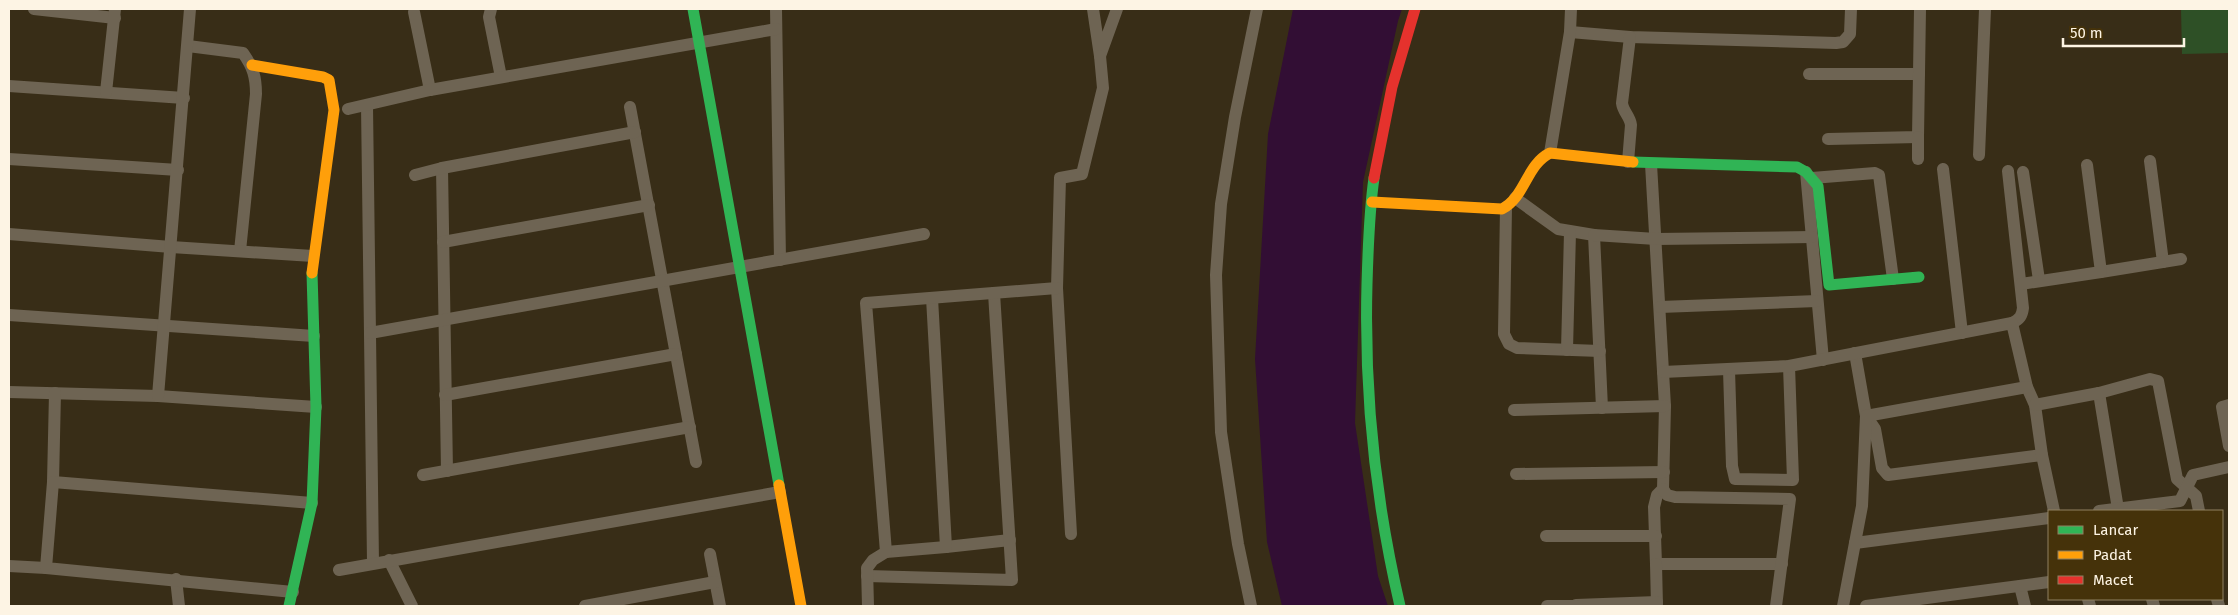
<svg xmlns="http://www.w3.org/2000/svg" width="2238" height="615" viewBox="0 0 2238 615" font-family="'Fira Sans',sans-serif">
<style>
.green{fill:#2e5026}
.water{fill:#320e34}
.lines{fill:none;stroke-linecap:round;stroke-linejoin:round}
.street{stroke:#6e6453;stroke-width:12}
.fast{stroke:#30b455;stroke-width:11}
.slow{stroke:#ff9f0a;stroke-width:11}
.jam{stroke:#e5322d;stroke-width:11}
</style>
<rect width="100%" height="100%" fill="#382d17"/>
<path class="green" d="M2181 9H2229V53L2182 54Z"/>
<path class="water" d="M1293 9H1402L1398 21 1363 182 1355 423 1378 576 1388 606H1282L1267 542 1255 359 1268 134Z"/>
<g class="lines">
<g class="street">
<path d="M34 9 115 18"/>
<path d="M491 9 489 17 501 77"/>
<path d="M776 9 780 260"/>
<path d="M1093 9 1100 56 1117 9"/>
<path d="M414 12 430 90"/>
<path d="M1570 32 1630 37 1836 43 1843 42 1850 34 1851 9"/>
<path d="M188 46 243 53C253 67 256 77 256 94L240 251"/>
<path d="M1809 74H1919"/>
<path d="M9 86 184 98"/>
<path d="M106 92 115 9"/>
<path d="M367 106 373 563"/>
<path d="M630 107 696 462"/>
<path d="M348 109 430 90 776 29"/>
<path d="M1828 139 1918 137 1920 9"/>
<path d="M1550 153 1570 32 1571 9"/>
<path d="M1979 155 1985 9"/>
<path d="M9 159 178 170"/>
<path d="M1918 159V137"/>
<path d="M2150 161 2163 262"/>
<path d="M1628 162 1631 125C1630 116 1623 112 1622 103L1630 37"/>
<path d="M1651 164 1665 406 1663 489 1657 495 1654 507 1656 564H1782"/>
<path d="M442 168 447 471"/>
<path d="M1943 169 1962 333"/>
<path d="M2008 171 2023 308C2022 316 2020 319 2012 323"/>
<path d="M1806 172 1823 360"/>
<path d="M2023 172 2039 280"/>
<path d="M415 175 442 168 635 132"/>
<path d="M1812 178 1875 173 1879 175 1893 279"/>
<path d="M1515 198 1558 229 1594 235 1602 408"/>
<path d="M1506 207 1504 334 1509 344 1517 348 1600 351"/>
<path d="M9 234 171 247 313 256"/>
<path d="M1594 235 1656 239 1812 237"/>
<path d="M443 242 649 205"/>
<path d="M2101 272 2181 259"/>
<path d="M2021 284 2101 272 2087 165"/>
<path d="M1660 307 1817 301"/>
<path d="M9 315 314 336"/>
<path d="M370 333 924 234"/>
<path d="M1567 350 1570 232"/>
<path d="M1855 353 1866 416 1875 429 1882 468 1888 475 2042 455"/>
<path d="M1729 370 1732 466 1735 479 1793 480 1789 366"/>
<path d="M1663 372 1789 366 2012 323 2027 387 2035 405 2042 455 2054 511"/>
<path d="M9 392 158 396 316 407"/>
<path d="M2099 393 2118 509"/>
<path d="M445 395 676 354"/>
<path d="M158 396 190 9"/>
<path d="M2035 405 2099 393 2150 379 2158 381 2177 479 2196 496 2199 511"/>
<path d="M2229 405 2222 407 2229 446"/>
<path d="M1514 410 1665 406"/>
<path d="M1516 474 1664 472"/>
<path d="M423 475 690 427"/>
<path d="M53 482 55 393"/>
<path d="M1663 489 1667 495 1675 497 1790 499 1776 606"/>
<path d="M2099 511 2180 501 2193 475 2229 467"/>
<path d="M1071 534 1057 288 1060 178 1082 174 1103 88 1100 56"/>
<path d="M1546 536H1656"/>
<path d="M1855 543 2049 518"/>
<path d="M946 547 1010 540"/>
<path d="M886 552 946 547 932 298"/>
<path d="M710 554 720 606"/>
<path d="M389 560 412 606"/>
<path d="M1656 564 1657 606"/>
<path d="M9 566 46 568"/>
<path d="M339 570 780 492"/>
<path d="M867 576 1012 580 994 293"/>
<path d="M176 579 179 606"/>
<path d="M2020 586 2025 606"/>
<path d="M293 592 46 568 53 482 312 503"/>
<path d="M2088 599 2090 606"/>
<path d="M2152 599 2154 606"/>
<path d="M2217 599 2219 606"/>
<path d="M1576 605 1657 602"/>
<path d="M585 606 715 582"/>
<path d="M868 606 867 568 873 560 886 552 866 303 1057 288"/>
<path d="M1251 606 1238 544 1221 432 1216 275 1221 204 1235 117 1257 9"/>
<path d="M1547 606H1577"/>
<path d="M1843 606 1862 506 1866 416 2027 387"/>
<path d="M1866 606 2049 582"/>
</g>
<g class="fast">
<path d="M693 9 779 485"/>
<path d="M1633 162 1797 167 1806 172 1818 186 1829 285 1919 277"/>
<path d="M1374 178C1369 213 1368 249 1367 284 1364 394 1375 499 1400 606"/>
<path d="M289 606 312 503 316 407 312 273"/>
</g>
<g class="slow">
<path d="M252 65 323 77 329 80 334 110 312 273"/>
<path d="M1372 202 1502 209C1526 196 1526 165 1550 153L1633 162"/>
<path d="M779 485 801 606"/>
</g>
<path class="jam" d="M1374 178 1392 87 1415 9"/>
</g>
<rect width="2238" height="615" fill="none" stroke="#fdf4e4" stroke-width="20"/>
<rect x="2048" y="510" width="175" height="90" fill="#45320a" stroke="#8f8061"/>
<rect x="2058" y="526" width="25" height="8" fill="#30b455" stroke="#8f8061"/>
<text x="2093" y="535" font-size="15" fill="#fdf4e4">Lancar</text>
<rect x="2058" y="551" width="25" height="8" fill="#ff9f0a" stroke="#8f8061"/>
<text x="2093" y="560" font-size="15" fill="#fdf4e4">Padat</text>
<rect x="2058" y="576" width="25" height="8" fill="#e5322d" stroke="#8f8061"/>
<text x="2093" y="585" font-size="15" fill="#fdf4e4">Macet</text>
<path d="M2063 38v8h121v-8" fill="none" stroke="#fdf4e4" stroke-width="2.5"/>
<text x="2070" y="38" font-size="15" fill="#fdf4e4" stroke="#45320a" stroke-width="4" paint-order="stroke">50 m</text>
</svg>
